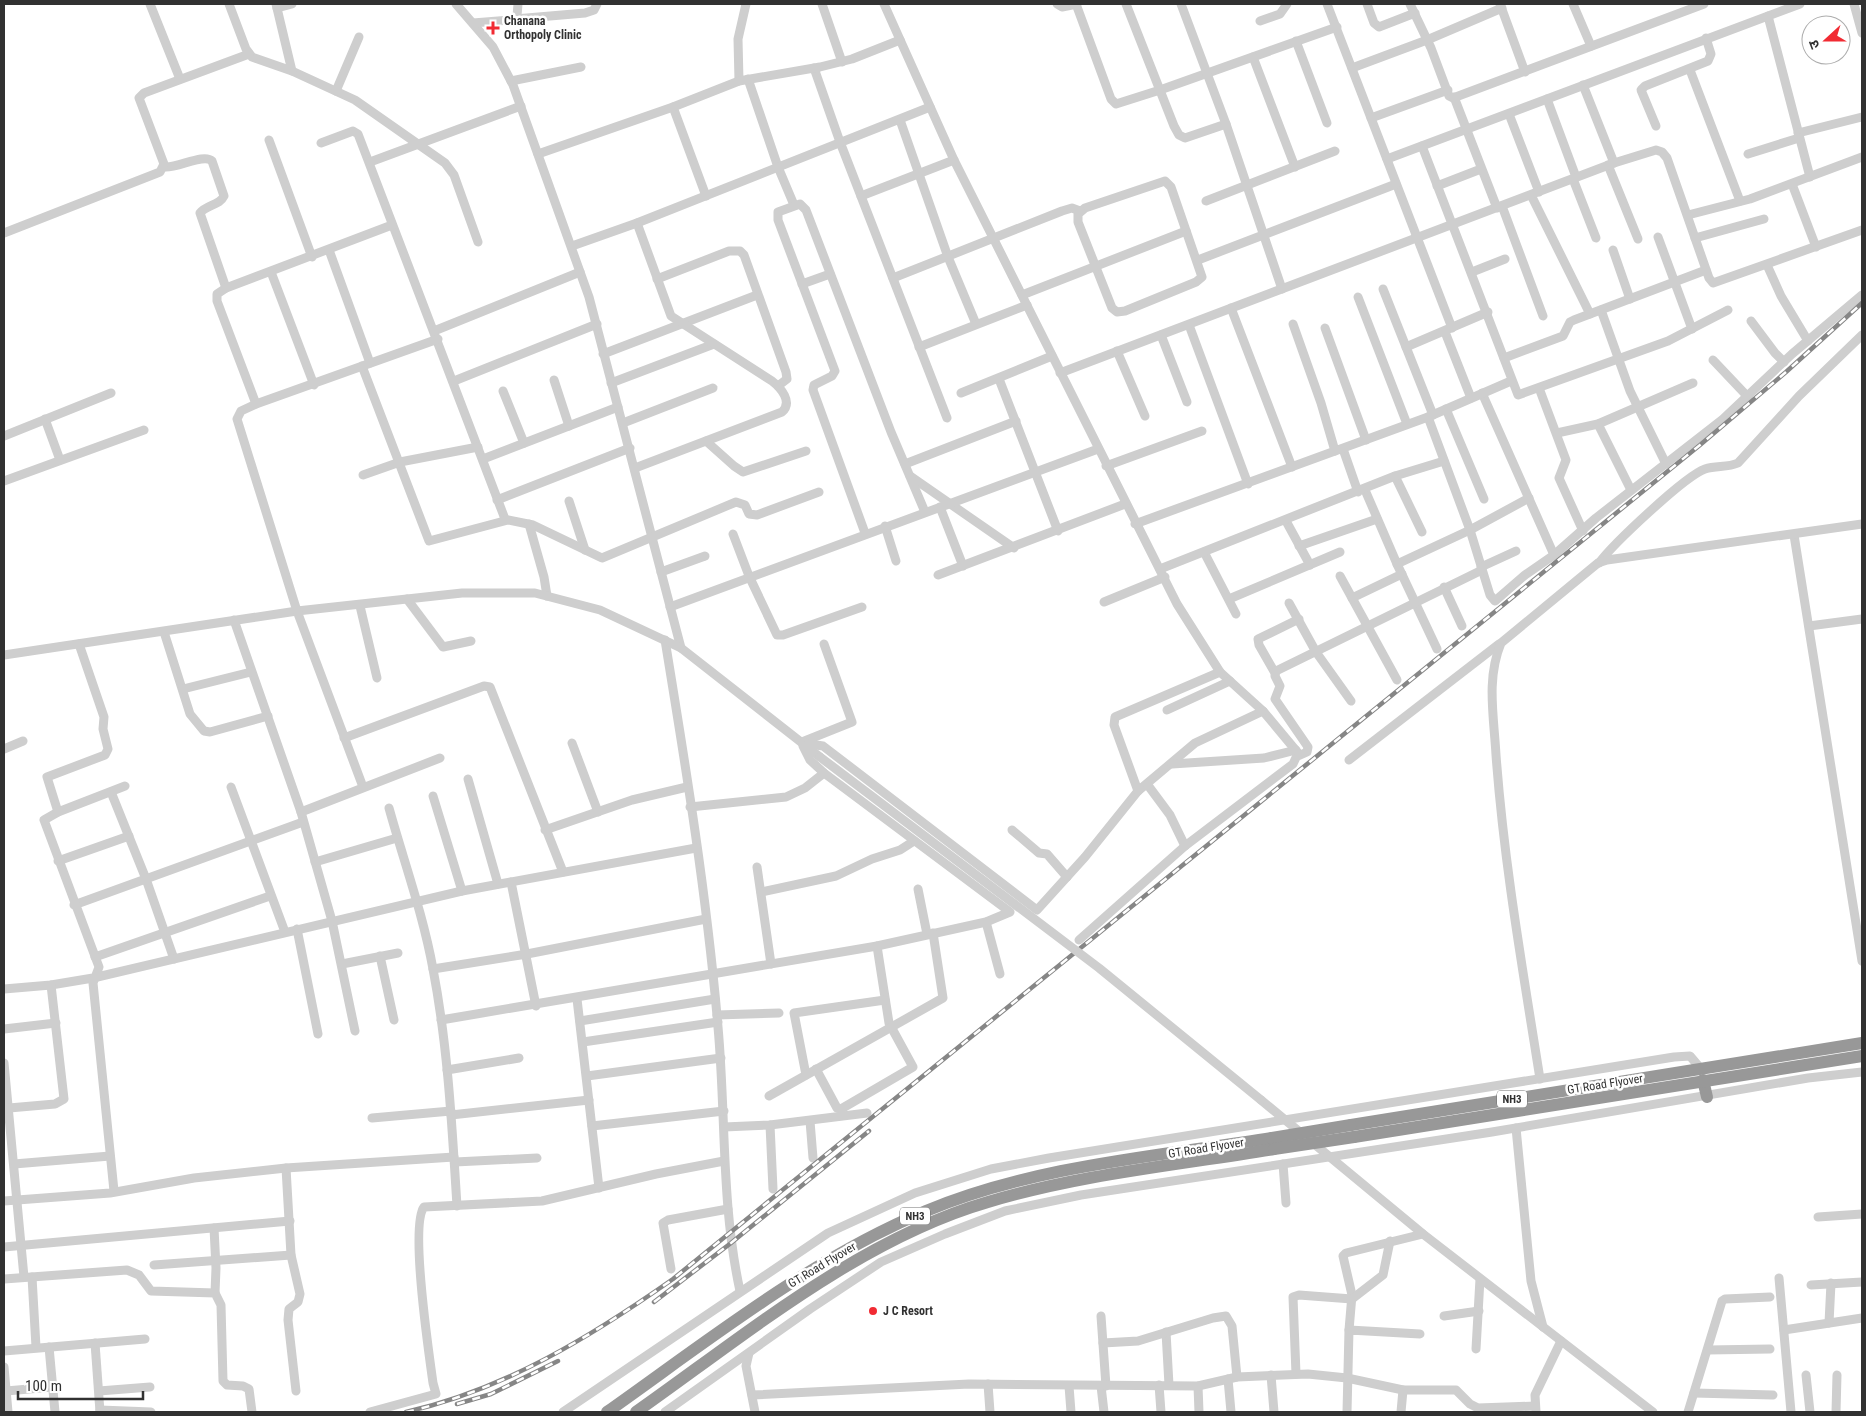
<svg xmlns="http://www.w3.org/2000/svg" width="1866" height="1416" viewBox="0 0 1866 1416" font-family="'Roboto Condensed','Noto Sans Devanagari',sans-serif">
<style>
.lines{fill:none;stroke-linecap:round;stroke-linejoin:round}
.minor{stroke:#cecece;stroke-width:9}
.highway{stroke:#989898;stroke-width:12}
.rail-casing{stroke:#868686;stroke-width:4.5}
.rail{stroke:#fff;stroke-width:2.5;stroke-dasharray:8;stroke-linecap:butt}
.minor-bridge{stroke:#cecece;stroke-width:9}
.highway-bridge{stroke:#989898;stroke-width:12}
.poi-dot{fill:#f12b33;stroke:#fff;stroke-width:2}
.labels{text-anchor:middle;dominant-baseline:central;stroke-width:5;stroke-linejoin:round;paint-order:stroke}
.shield{fill:#fff;stroke:#6f6f6f;stroke-width:1}
.shield-label{font-size:11px;font-weight:bold;fill:#313131}
.poi-label{font-size:12px;font-weight:bold;fill:#313131;stroke:#fff;text-anchor:start}
.street-label{font-size:12px;fill:#313131;stroke:#fff}
</style>
<rect width="100%" height="100%" fill="#fff"/>
<g class="lines">
<g class="minor">
<path d="M150 4 180 79"/>
<path d="M229 4 246 49 252 57 292 71 355 100 445 163 454 175 478 242"/>
<path d="M276 4 292 71"/>
<path d="M456 4 493 47 513 85 589 297 681 648"/>
<path d="M822 4 842 62"/>
<path d="M884 4 954 160 1177 604 1220 672 1263 711 1298 753 1293 764 1185 846 1079 940"/>
<path d="M1057 4 1062 7 1077 4"/>
<path d="M1076 4 1111 99 1116 104 1160 90 1337 27"/>
<path d="M1126 4 1174 126 1179 135 1185 138 1226 124"/>
<path d="M1181 4 1226 124 1282 289"/>
<path d="M1327 4 1452 328"/>
<path d="M1367 4 1374 23 1379 27 1415 13"/>
<path d="M1410 4 1431 48 1449 96 1453 98 1704 4"/>
<path d="M1500 4 1525 72"/>
<path d="M1573 4 1591 46"/>
<path d="M1854 4 1862 33"/>
<path d="M277 8 292 4"/>
<path d="M1768 16 1810 177"/>
<path d="M515 19 585 13 594 10 597 4"/>
<path d="M1260 21 1280 14 1287 4"/>
<path d="M473 23 511 20 517 16 518 4"/>
<path d="M1296 41 1327 123"/>
<path d="M1253 57 1295 167"/>
<path d="M814 68 840 142 947 418"/>
<path d="M1352 68 1427 40 1502 8"/>
<path d="M1690 70 1740 201"/>
<path d="M748 79 778 167 794 205"/>
<path d="M511 81 581 67"/>
<path d="M739 81 738 39 746 4"/>
<path d="M1583 85 1614 163"/>
<path d="M336 91 359 37"/>
<path d="M1454 97 1497 208"/>
<path d="M1547 99 1576 177"/>
<path d="M673 107 706 196"/>
<path d="M1509 114 1539 192"/>
<path d="M1371 118 1448 90"/>
<path d="M900 120 948 257 976 324"/>
<path d="M1656 126 1641 90 1645 86 1708 61 1711 54 1706 38"/>
<path d="M1798 133 1862 117"/>
<path d="M269 140 312 257"/>
<path d="M321 143 353 131 358 134 505 519"/>
<path d="M1422 146 1518 395 1668 341 1728 310"/>
<path d="M538 154 673 107 739 81 820 67 852 59 900 40"/>
<path d="M1748 154 1799 138"/>
<path d="M1387 159 1800 4"/>
<path d="M370 162 521 106"/>
<path d="M1608 165 1638 239"/>
<path d="M165 167C178 168 204 153 212 161L224 196C220 205 206 205 200 213L226 288"/>
<path d="M1573 179 1596 238"/>
<path d="M1165 181 1171 187 1202 277 1196 282 1125 311 1117 312 1112 308 1078 222V214L1085 208Z"/>
<path d="M1792 184 1816 247"/>
<path d="M1437 186 1481 169"/>
<path d="M1531 195 1590 314"/>
<path d="M861 196 954 160"/>
<path d="M1206 201 1335 151"/>
<path d="M1502 206 1543 316"/>
<path d="M1688 215 1750 199 1862 157"/>
<path d="M4 233 160 172 164 164 139 98 144 93 249 54"/>
<path d="M1658 237 1692 329"/>
<path d="M1695 238 1764 219"/>
<path d="M572 246 637 223 930 107"/>
<path d="M329 250 370 363"/>
<path d="M1613 250 1630 299"/>
<path d="M1198 260 1396 184"/>
<path d="M1767 265 1781 296 1808 341"/>
<path d="M271 272 314 385"/>
<path d="M1472 272 1505 259"/>
<path d="M893 278 1062 211 1072 208 1080 211"/>
<path d="M657 279 729 251H740L744 255 786 372 787 379 778 386"/>
<path d="M802 284 830 274"/>
<path d="M1383 289 1433 415"/>
<path d="M1022 295 1186 231"/>
<path d="M1358 297 1407 424"/>
<path d="M1231 308 1292 467"/>
<path d="M1601 310 1630 391 1666 464"/>
<path d="M1751 321 1775 353 1784 362"/>
<path d="M1293 324 1321 403 1335 451"/>
<path d="M1189 325 1248 484"/>
<path d="M1325 328 1366 440"/>
<path d="M434 331 580 272"/>
<path d="M1445 332 1471 398"/>
<path d="M1161 335 1187 402"/>
<path d="M919 347 1027 305"/>
<path d="M1406 347 1488 312"/>
<path d="M1117 351 1145 416"/>
<path d="M603 354 757 295"/>
<path d="M1504 358 1563 336 1570 322 1574 320 1706 270"/>
<path d="M1713 360 1748 397"/>
<path d="M362 366 429 541 508 520 533 525 602 558 736 502 745 505 749 514 757 515 819 492"/>
<path d="M1060 373 1614 163 1656 150 1662 152 1667 158 1709 278 1713 283 1862 230"/>
<path d="M999 379 1058 531"/>
<path d="M554 380 569 426"/>
<path d="M454 381 597 324"/>
<path d="M611 383 714 344"/>
<path d="M1539 388 1566 460 1559 478 1583 531"/>
<path d="M503 391 524 443"/>
<path d="M961 393 1052 356"/>
<path d="M1482 393 1554 555"/>
<path d="M256 404 217 301V294L226 288 392 225"/>
<path d="M1446 409 1484 499"/>
<path d="M1428 417 1470 530 1490 595 1495 601 1525 575 1554 555 1596 518 1723 419 1792 354 1862 295"/>
<path d="M45 419 60 460"/>
<path d="M623 423 713 388"/>
<path d="M1598 424 1631 490"/>
<path d="M1557 433 1598 424 1693 383"/>
<path d="M4 436 111 393"/>
<path d="M706 441 734 466 743 472 806 451"/>
<path d="M1343 449 1358 492"/>
<path d="M483 459 618 407"/>
<path d="M905 464 1016 421"/>
<path d="M1106 466 1202 431"/>
<path d="M635 468 782 412C793 402 781 388 772 381L671 316 637 223"/>
<path d="M363 475 400 462 478 447"/>
<path d="M910 476 1014 548"/>
<path d="M1395 476 1422 532"/>
<path d="M4 481 144 430"/>
<path d="M1365 490 1397 564 1437 649"/>
<path d="M497 500 630 448"/>
<path d="M569 501 585 550"/>
<path d="M940 507 963 566"/>
<path d="M1286 521 1310 565"/>
<path d="M529 524 544 577 547 596"/>
<path d="M1135 524 1428 417 1511 381"/>
<path d="M885 526 896 561"/>
<path d="M865 533 813 390 814 385 832 376 835 371 778 220V212L800 204 806 210 891 432 925 512"/>
<path d="M733 534 749 576 777 635H783L862 607"/>
<path d="M1794 535 1862 961"/>
<path d="M1299 546 1377 519"/>
<path d="M1204 552 1236 614"/>
<path d="M1599 563C1613 544 1685 476 1705 469 1716 465 1727 468 1738 463L1799 396 1862 335"/>
<path d="M1397 564 1470 530 1529 498"/>
<path d="M1481 567 1516 551"/>
<path d="M1160 569 1395 476 1444 461"/>
<path d="M661 572 705 556"/>
<path d="M938 575 1125 504"/>
<path d="M1340 576 1397 680"/>
<path d="M1444 587 1462 626"/>
<path d="M1352 598 1402 574"/>
<path d="M407 599 443 647 471 641"/>
<path d="M1229 599 1340 552"/>
<path d="M1104 602 1165 577"/>
<path d="M1289 603 1316 652 1351 701"/>
<path d="M360 606 377 678"/>
<path d="M670 607 1098 449"/>
<path d="M234 620 301 812 332 921 355 1031"/>
<path d="M1809 626 1862 619"/>
<path d="M164 632 190 714 204 731 210 732 268 716"/>
<path d="M665 640C686 768 707 897 718 1027 726 1115 721 1204 740 1291"/>
<path d="M4 655 297 611 462 593H535L600 610 681 648 820 757"/>
<path d="M1275 673 1259 645 1258 639 1299 619"/>
<path d="M183 689 251 672"/>
<path d="M1167 710 1230 681"/>
<path d="M344 738 484 686 490 687 563 872"/>
<path d="M802 742 852 722 824 644"/>
<path d="M572 743 598 812"/>
<path d="M803 743 823 746 1037 910 1085 857 1138 791 1195 743 1263 711"/>
<path d="M4 749 23 741"/>
<path d="M1298 756 1307 752 1308 747 1275 699 1280 686 1275 676 1276 671 1482 570"/>
<path d="M1349 760 1499 644"/>
<path d="M1172 764 1264 758 1296 750"/>
<path d="M468 779 498 884"/>
<path d="M1147 784 1170 815 1185 846"/>
<path d="M231 787 285 932"/>
<path d="M363 787 297 611 237 419 241 411 256 404 438 339"/>
<path d="M1138 791 1114 725 1115 717 1220 672"/>
<path d="M111 792 146 879 174 959"/>
<path d="M433 796 462 891"/>
<path d="M690 807 786 797 805 788 824 773"/>
<path d="M389 808C404 862 423 914 433 969 448 1047 452 1127 457 1206"/>
<path d="M58 812 47 777 105 755 108 749 103 729 104 717 79 644"/>
<path d="M301 812 440 758"/>
<path d="M545 830 632 800 687 787"/>
<path d="M1012 830 1039 853 1047 854 1067 877"/>
<path d="M58 861 129 836"/>
<path d="M315 862 397 838"/>
<path d="M757 867 771 964"/>
<path d="M511 882 536 1006"/>
<path d="M918 889 927 934"/>
<path d="M761 892 836 876 872 859 900 850 914 841"/>
<path d="M74 905 303 822"/>
<path d="M986 922 1000 974"/>
<path d="M297 929 318 1034"/>
<path d="M380 956 394 1020"/>
<path d="M95 957 270 896"/>
<path d="M342 964 398 953"/>
<path d="M433 969 527 954 706 919"/>
<path d="M4 989 51 985 93 978 462 891 696 848"/>
<path d="M577 999 599 1188"/>
<path d="M717 1015 779 1013"/>
<path d="M441 1020 877 946 986 922 1010 912 824 773 810 760 803 746"/>
<path d="M580 1021 715 999"/>
<path d="M4 1029 56 1023"/>
<path d="M583 1042 718 1022"/>
<path d="M4 1063 24 1277"/>
<path d="M816 1069 837 1108 841 1109 913 1067 889 1023 877 946"/>
<path d="M447 1070 519 1058"/>
<path d="M806 1075 794 1013 885 1000"/>
<path d="M587 1076 721 1058"/>
<path d="M1540 1079C1523 971 1504 864 1496 755 1494 717 1486 679 1501 643L1598 563 1607 560 1862 524"/>
<path d="M769 1096 943 998 933 933"/>
<path d="M1261 1100 1423 1234 1653 1412"/>
<path d="M9 1108 55 1104 64 1099 51 985"/>
<path d="M451 1115 589 1100"/>
<path d="M372 1118 451 1111"/>
<path d="M810 1121 813 1158"/>
<path d="M770 1125 773 1189"/>
<path d="M592 1126 724 1111"/>
<path d="M724 1127 770 1125 867 1113"/>
<path d="M1516 1128 1531 1281 1543 1327"/>
<path d="M455 1162 537 1158"/>
<path d="M14 1164 110 1156"/>
<path d="M1283 1164 1286 1203"/>
<path d="M286 1168 291 1255 300 1294 298 1302 289 1309 288 1320 296 1391"/>
<path d="M114 1191 93 983 99 967 44 820 58 812 125 786"/>
<path d="M4 1201 110 1193 194 1178 286 1168 454 1157"/>
<path d="M1818 1217 1862 1214"/>
<path d="M214 1228 216 1268 215 1293"/>
<path d="M4 1247 290 1221"/>
<path d="M154 1265 291 1255"/>
<path d="M671 1269 663 1223 668 1220 728 1209"/>
<path d="M32 1277 36 1347"/>
<path d="M1779 1278 1791 1412"/>
<path d="M4 1279 127 1270 139 1275 151 1291 215 1293 221 1305 223 1381 227 1385 243 1386 249 1389 252 1412"/>
<path d="M1811 1285 1862 1282"/>
<path d="M1101 1316 1106 1386"/>
<path d="M1444 1316 1479 1311"/>
<path d="M1829 1323 1831 1283"/>
<path d="M1349 1330 1352 1295 1343 1256 1346 1253 1423 1234"/>
<path d="M1784 1330 1862 1318"/>
<path d="M1166 1332 1169 1385"/>
<path d="M95 1343 100 1412"/>
<path d="M1103 1343 1138 1341 1213 1318 1226 1316 1232 1326 1237 1377"/>
<path d="M49 1347 55 1412"/>
<path d="M1476 1349 1480 1279"/>
<path d="M1708 1350 1770 1349"/>
<path d="M4 1351 145 1339"/>
<path d="M749 1353 746 1366 755 1412"/>
<path d="M4 1367 8 1412"/>
<path d="M1296 1374 1293 1297 1299 1295 1352 1299 1383 1275 1390 1241"/>
<path d="M1271 1375 1274 1412"/>
<path d="M1806 1375 1810 1412"/>
<path d="M1228 1379 1231 1412"/>
<path d="M988 1384 990 1412"/>
<path d="M1159 1385 1161 1412"/>
<path d="M1069 1386 1071 1412"/>
<path d="M1101 1386 1104 1412"/>
<path d="M1198 1386 1199 1412"/>
<path d="M6 1391 52 1387"/>
<path d="M99 1391 150 1387"/>
<path d="M1694 1393 1773 1395"/>
<path d="M752 1395 969 1384 1198 1386 1237 1377 1308 1374 1347 1378 1403 1390H1456L1470 1404 1478 1408 1535 1406"/>
<path d="M100 1410 151 1412"/>
<path d="M370 1412 436 1394 433 1383C429 1354 410 1225 424 1207L542 1201 656 1174 724 1161"/>
<path d="M563 1412 828 1233 915 1193 991 1169 1049 1158 1674 1057 1690 1056 1701 1069"/>
<path d="M665 1412 810 1309 881 1262 945 1234 1005 1211 1081 1195 1492 1132 1808 1078 1862 1072"/>
<path d="M1347 1412 1349 1330 1420 1334"/>
<path d="M1401 1412 1403 1390"/>
<path d="M1536 1412 1535 1395 1561 1341"/>
<path d="M1688 1412 1722 1301 1725 1299 1770 1297"/>
<path d="M1836 1412 1837 1375"/>
</g>
<g class="highway">
<path d="M1703 1080 1707 1097"/>
<path d="M1351 1125 1862 1043"/>
<path d="M1354 1137 1862 1056"/>
<path d="M607 1412C709 1340 809 1260 926 1211 1033 1166 1158 1156 1272 1138"/>
<path d="M636 1412C744 1336 860 1239 988 1202 1081 1174 1178 1165 1274 1149"/>
</g>
<g class="rail-casing">
<g id="rail">
<path d="M654 1302 731 1243 869 1131"/>
<path d="M457 1404 491 1394 558 1361"/>
<path d="M406 1412C504 1390 592 1336 673 1279L1700 445 1786 372 1862 303"/>
</g>
</g>
<use href="#rail" class="rail"/>
<path class="minor-bridge" d="M820 757 1099 968 1261 1100"/>
<g class="highway-bridge">
<path d="M1272 1138 1351 1125"/>
<path d="M1274 1149 1354 1137"/>
</g>
</g>
<g class="poi-dot">
<path d="M490.5 20.5h5v5h5v5h-5v5h-5v-5h-5v-5h5z"/>
<circle cx="873" cy="1311" r="5"/>
</g>
<g class="labels">
<g class="shield">
<rect x="1497" y="1090.5" width="30" height="17" rx="4"/>
<rect x="900" y="1207.5" width="30" height="17" rx="4"/>
</g>
<g class="shield-label">
<text x="1512" y="1099">NH3</text>
<text x="915" y="1216">NH3</text>
</g>
<g class="poi-label">
<text x="504" y="21">Chanana<tspan x="504" dy="14">Orthopoly Clinic</tspan></text>
<text x="883" y="1311">J C Resort</text>
</g>
<g class="street-label">
<text transform="translate(1605 1084) rotate(-9)">GT Road Flyover</text>
<text transform="translate(1206 1148) rotate(-9)">GT Road Flyover</text>
<text transform="translate(822 1265) rotate(-31)">GT Road Flyover</text>
</g>
</g>
<rect width="1866" height="1416" fill="none" stroke="#313131" stroke-width="10"/>
<g transform="translate(1826 40) rotate(249)"><circle r="24" fill="#ffffff" stroke="#adadad"/>
<path d="M0-4L9 19L0 12L-9 19Z" fill="#f12b33"/>
<text y="-8" font-size="14" font-weight="bold" text-anchor="middle" fill="#313131">उ</text>
</g>
<path d="M18 1391v8h125v-8" fill="none" stroke="#313131" stroke-width="2.5"/>
<text x="25" y="1391" font-size="15" fill="#313131" stroke="#ffffff" stroke-width="4" paint-order="stroke">100 m</text>
</svg>
